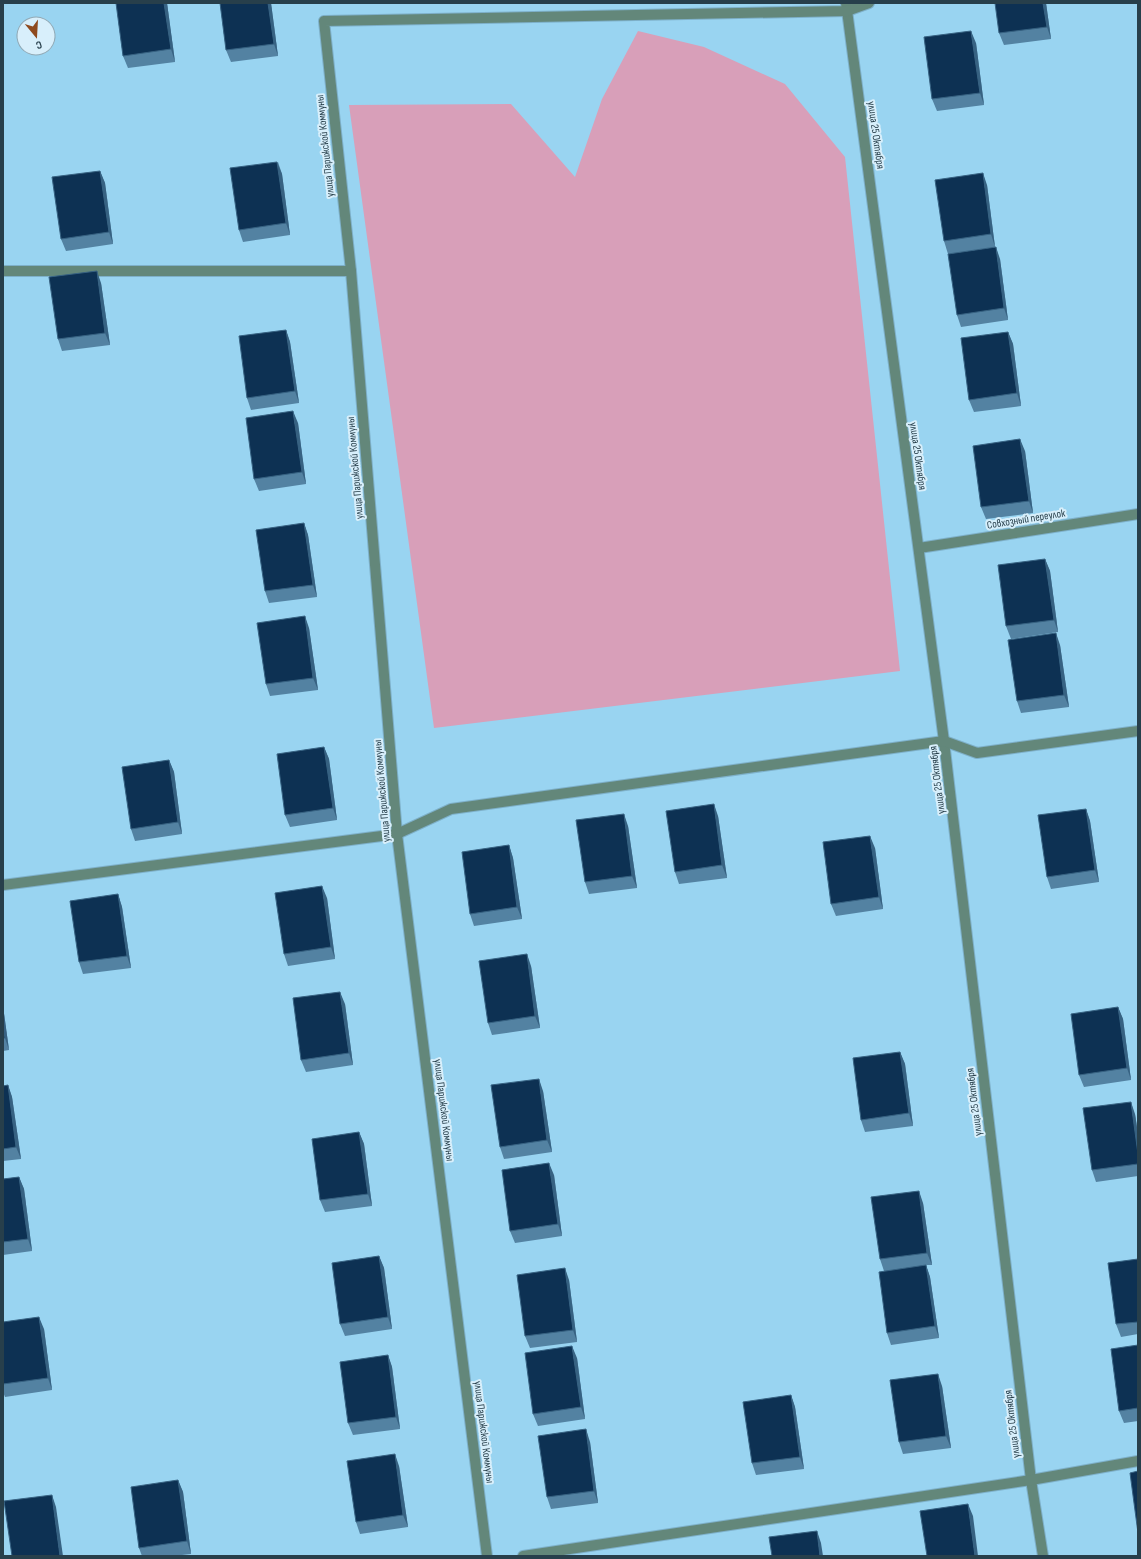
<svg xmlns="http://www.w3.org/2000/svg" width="1141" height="1559" viewBox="0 0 1141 1559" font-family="'Sofia Sans Condensed',sans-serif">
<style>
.green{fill:#d89fb9}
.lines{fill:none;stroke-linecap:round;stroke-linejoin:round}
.minor-casing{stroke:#7eb0c9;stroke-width:12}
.minor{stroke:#63877a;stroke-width:10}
.wall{fill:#5382a2}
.shaded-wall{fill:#376282}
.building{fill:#0d3153;stroke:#376282}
.labels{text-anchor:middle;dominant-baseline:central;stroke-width:4;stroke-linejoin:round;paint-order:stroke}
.street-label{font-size:11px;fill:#273f4b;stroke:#d8effb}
</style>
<rect width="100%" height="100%" fill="#99d4f1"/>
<path class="green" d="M638 31 704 47 785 84 845 157 900 671 434 728 349 105 511 104 575 177 602 99Z"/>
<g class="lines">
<g class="minor-casing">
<g id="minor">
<path d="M846 3 944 741 1031 1480 1043 1556"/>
<path d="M3 271H351"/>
<path d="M919 548 1138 514"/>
<path d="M3 885 397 834 451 809 944 741 977 753 1138 731"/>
<path d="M487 1556 397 834 351 271 324 21 847 11 869 3"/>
<path d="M523 1556 1031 1480 1138 1461"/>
</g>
</g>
<use href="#minor" class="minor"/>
</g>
<g class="wall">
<path d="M116 3H167L175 62 128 68 123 56Z"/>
<path d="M220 3H271L278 56 231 62 226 50Z"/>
<path d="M1046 3 1051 39 1004 45 999 33Z"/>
<path d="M976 43 984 105 937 111 932 99Z"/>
<path d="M278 162 282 174 290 235 243 242 239 230Z"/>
<path d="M100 171 105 183 113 244 66 251 61 239Z"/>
<path d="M987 185 995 247 948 254 944 241Z"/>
<path d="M1000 259 1008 320 961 327 957 315Z"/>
<path d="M101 283 110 345 62 351 58 339Z"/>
<path d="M286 330 290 342 299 403 251 410 247 398Z"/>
<path d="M1008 332 1013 344 1021 406 974 412 969 400Z"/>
<path d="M298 423 306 484 259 491 254 479Z"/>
<path d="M1025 451 1033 513 986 519 981 507Z"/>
<path d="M304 523 308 535 317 597 269 603 265 591Z"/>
<path d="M1045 559 1050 571 1058 632 1011 639 1006 626Z"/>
<path d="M309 628 318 690 270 696 266 684Z"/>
<path d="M1060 645 1069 707 1021 713 1017 701Z"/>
<path d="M324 747 329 759 337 820 290 827 285 815Z"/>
<path d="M169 760 174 772 182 834 135 841 131 829Z"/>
<path d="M1086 809 1090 821 1099 882 1051 889 1047 877Z"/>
<path d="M718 816 727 878 679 884 675 872Z"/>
<path d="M628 826 637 888 589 894 585 882Z"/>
<path d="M509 845 513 858 522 919 474 926 470 914Z"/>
<path d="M875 848 883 909 836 916 831 904Z"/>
<path d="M118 894 122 907 131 968 83 974 79 962Z"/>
<path d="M327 898 335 959 288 966 284 954Z"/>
<path d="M531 966 540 1028 492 1035 488 1023Z"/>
<path d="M345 1004 353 1065 306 1072 301 1060Z"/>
<path d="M3 1006 9 1050 3 1051Z"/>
<path d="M1118 1007 1123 1019 1131 1080 1084 1087 1079 1075Z"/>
<path d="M900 1052 905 1064 913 1126 865 1132 861 1120Z"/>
<path d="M8 1085 12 1097 21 1159 3 1161V1086Z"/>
<path d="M543 1091 552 1152 504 1159 500 1147Z"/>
<path d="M1135 1114 1138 1134V1176L1096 1182 1092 1170Z"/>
<path d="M359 1132 364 1144 372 1206 325 1212 320 1200Z"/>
<path d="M554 1175 562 1236 515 1243 510 1231Z"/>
<path d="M19 1177 24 1189 32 1251 3 1255V1179Z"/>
<path d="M923 1203 932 1265H926L930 1277 939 1338 891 1345 887 1333 884 1271 880 1259Z"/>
<path d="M379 1256 384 1268 392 1329 345 1336 340 1324Z"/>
<path d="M1138 1259V1334L1121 1337 1116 1324Z"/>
<path d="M569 1280 577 1342 530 1348 525 1336Z"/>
<path d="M3 1322 44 1329 52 1390 5 1397 3 1392Z"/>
<path d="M1138 1345V1421L1124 1423 1119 1411Z"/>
<path d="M388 1355 392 1367 400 1429 353 1435 348 1423Z"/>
<path d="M577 1358 585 1419 538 1426 533 1414Z"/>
<path d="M942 1386 951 1448 903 1454 899 1442Z"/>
<path d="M791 1395 795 1407 804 1469 756 1475 752 1463Z"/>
<path d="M590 1442 598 1503 551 1509 547 1497Z"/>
<path d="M399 1466 408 1527 360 1534 356 1522Z"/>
<path d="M178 1480 183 1492 191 1554 173 1556H142L139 1548Z"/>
</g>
<g class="shaded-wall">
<path d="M164 3H167L175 62 171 49Z"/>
<path d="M268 3H271L278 56 274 44Z"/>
<path d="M1043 3H1046L1051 39 1047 27Z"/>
<path d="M971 31 976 43 984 105 980 93Z"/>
<path d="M277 162 282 174 290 235 286 223Z"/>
<path d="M100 171 105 183 113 244 109 232Z"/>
<path d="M983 173 987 185 995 247 991 234Z"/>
<path d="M996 247 1000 259 1008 320 1004 308Z"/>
<path d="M97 271 101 283 110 345 105 333Z"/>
<path d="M286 330 290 342 299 403 295 391Z"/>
<path d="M1008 332 1013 344 1021 406 1017 393Z"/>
<path d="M293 411 298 423 306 484 302 472Z"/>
<path d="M1020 439 1025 451 1033 513 1029 501Z"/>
<path d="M304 523 308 535 317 597 313 585Z"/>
<path d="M1045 559 1050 571 1058 632 1054 620Z"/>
<path d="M305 616 309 628 318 690 313 678Z"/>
<path d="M1056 633 1060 645 1069 707 1064 695Z"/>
<path d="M324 747 329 759 337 820 333 808Z"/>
<path d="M169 760 174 772 182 834 178 822Z"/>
<path d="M714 804 718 816 727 878 722 865Z"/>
<path d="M1086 809 1090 821 1099 882 1095 870Z"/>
<path d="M624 814 628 826 637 888 632 876Z"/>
<path d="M870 836 875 848 883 909 879 897Z"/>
<path d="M509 845 513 858 522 919 517 907Z"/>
<path d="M322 886 327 898 335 959 331 947Z"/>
<path d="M118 894 122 907 131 968 127 956Z"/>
<path d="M527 954 531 966 540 1028 535 1016Z"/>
<path d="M340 992 345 1004 353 1065 349 1053Z"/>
<path d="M3 1006 9 1050 5 1038 3 1026Z"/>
<path d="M1118 1007 1123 1019 1131 1080 1127 1068Z"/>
<path d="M900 1052 905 1064 913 1126 909 1113Z"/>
<path d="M539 1079 543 1091 552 1152 547 1140Z"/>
<path d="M8 1085 12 1097 21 1159 16 1147Z"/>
<path d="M1131 1102 1135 1114 1138 1134V1154Z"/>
<path d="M359 1132 364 1144 372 1206 368 1194Z"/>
<path d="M549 1163 554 1175 562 1236 558 1224Z"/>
<path d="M19 1177 24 1189 32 1251 28 1239Z"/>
<path d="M919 1191 923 1203 932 1265 927 1253Z"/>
<path d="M379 1256 384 1268 392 1329 388 1317Z"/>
<path d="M926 1265 930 1277 939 1338 935 1326Z"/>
<path d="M565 1268 569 1280 577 1342 573 1330Z"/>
<path d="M39 1317 44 1329 52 1390 48 1378Z"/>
<path d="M572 1346 577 1358 585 1419 581 1407Z"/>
<path d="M388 1355 392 1367 400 1429 396 1417Z"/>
<path d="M938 1374 942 1386 951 1448 946 1436Z"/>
<path d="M791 1395 795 1407 804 1469 800 1457Z"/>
<path d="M586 1429 590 1442 598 1503 594 1491Z"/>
<path d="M395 1454 399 1466 408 1527 403 1515Z"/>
<path d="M178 1480 183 1492 191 1554 187 1541Z"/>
<path d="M52 1495 56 1507 63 1556H60Z"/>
<path d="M968 1504 973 1516 978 1556H975Z"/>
<path d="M817 1531 821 1543 823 1556H820Z"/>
</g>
<g class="building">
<path d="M116 3H164L171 49 123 56Z"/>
<path d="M220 3H268L274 44 226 50Z"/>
<path d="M995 3H1043L1047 27 999 33Z"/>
<path d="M971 31 980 93 932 99 924 37Z"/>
<path d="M277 162 286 223 239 230 230 168Z"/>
<path d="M100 171 109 232 61 239 52 177Z"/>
<path d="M983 173 991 234 944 241 935 180Z"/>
<path d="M996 247 1004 308 957 315 948 254Z"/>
<path d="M97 271 105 333 58 339 49 277Z"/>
<path d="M286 330 295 391 247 398 239 336Z"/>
<path d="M1008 332 1017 393 969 400 961 338Z"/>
<path d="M293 411 302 472 254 479 246 418Z"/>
<path d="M1020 439 1029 501 981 507 973 446Z"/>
<path d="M304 523 313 585 265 591 256 530Z"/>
<path d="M1045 559 1054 620 1006 626 998 565Z"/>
<path d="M305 616 313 678 266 684 257 623Z"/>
<path d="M1056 633 1064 695 1017 701 1008 640Z"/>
<path d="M324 747 333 808 285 815 277 754Z"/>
<path d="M169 760 178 822 131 829 122 767Z"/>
<path d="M714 804 722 865 675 872 666 811Z"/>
<path d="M1086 809 1095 870 1047 877 1038 815Z"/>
<path d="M624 814 632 876 585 882 576 820Z"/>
<path d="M870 836 879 897 831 904 823 842Z"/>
<path d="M509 845 517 907 470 914 462 852Z"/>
<path d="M322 886 331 947 284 954 275 893Z"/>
<path d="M118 894 127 956 79 962 70 901Z"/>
<path d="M527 954 535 1016 488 1023 479 961Z"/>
<path d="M340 992 349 1053 301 1060 293 998Z"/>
<path d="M1118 1007 1127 1068 1079 1075 1071 1014Z"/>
<path d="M3 1026 5 1038H3Z"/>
<path d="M900 1052 909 1113 861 1120 853 1058Z"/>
<path d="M539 1079 547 1140 500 1147 491 1085Z"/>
<path d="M8 1085 16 1147 3 1149V1086Z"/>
<path d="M1131 1102 1138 1154V1164L1092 1170 1083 1108Z"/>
<path d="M359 1132 368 1194 320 1200 312 1139Z"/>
<path d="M549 1163 558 1224 510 1231 502 1170Z"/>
<path d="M19 1177 28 1239 3 1242V1179Z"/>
<path d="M919 1191 927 1253 880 1259 871 1197Z"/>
<path d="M379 1256 388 1317 340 1324 332 1263Z"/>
<path d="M1138 1259V1322L1116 1324 1108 1263Z"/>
<path d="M926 1265 935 1326 887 1333 879 1272Z"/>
<path d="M565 1268 573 1330 525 1336 517 1275Z"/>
<path d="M39 1317 48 1378 3 1384V1322Z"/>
<path d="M1138 1345V1408L1119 1411 1111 1349Z"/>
<path d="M572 1346 581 1407 533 1414 525 1353Z"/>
<path d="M388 1355 396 1417 348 1423 340 1362Z"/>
<path d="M938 1374 946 1436 899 1442 890 1380Z"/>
<path d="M791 1395 800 1457 752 1463 743 1402Z"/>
<path d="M586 1429 594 1491 547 1497 538 1436Z"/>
<path d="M395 1454 403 1515 356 1522 347 1461Z"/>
<path d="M1138 1471V1533L1130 1473Z"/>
<path d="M178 1480 187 1541 139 1548 131 1487Z"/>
<path d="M52 1495 60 1556H12L4 1501Z"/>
<path d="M968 1504 975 1556H927L920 1511Z"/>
<path d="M817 1531 820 1556H772L769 1537Z"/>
</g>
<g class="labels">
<g class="street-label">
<text transform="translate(876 135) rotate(82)">улица 25 Октября</text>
<text transform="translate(325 146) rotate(-96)">улица Парижской Коммуны</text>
<text transform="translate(918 456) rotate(82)">улица 25 Октября</text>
<text transform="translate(355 468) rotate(-95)">улица Парижской Коммуны</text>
<text transform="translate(1026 519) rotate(-9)">Совхозный переулок</text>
<text transform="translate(937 780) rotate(-97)">улица 25 Октября</text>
<text transform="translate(382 791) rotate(-95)">улица Парижской Коммуны</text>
<text transform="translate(974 1102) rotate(-97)">улица 25 Октября</text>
<text transform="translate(444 1110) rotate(83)">улица Парижской Коммуны</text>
<text transform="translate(1012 1424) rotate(-97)">улица 25 Октября</text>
<text transform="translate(484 1432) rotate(83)">улица Парижской Коммуны</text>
</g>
</g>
<rect width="1141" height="1559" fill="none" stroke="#273f4b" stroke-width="8"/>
<g transform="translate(36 36) rotate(162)"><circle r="19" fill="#d8effb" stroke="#91a9b5"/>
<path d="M0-3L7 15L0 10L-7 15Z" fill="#8e4a1e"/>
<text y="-6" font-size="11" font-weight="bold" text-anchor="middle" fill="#273f4b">С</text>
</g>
</svg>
